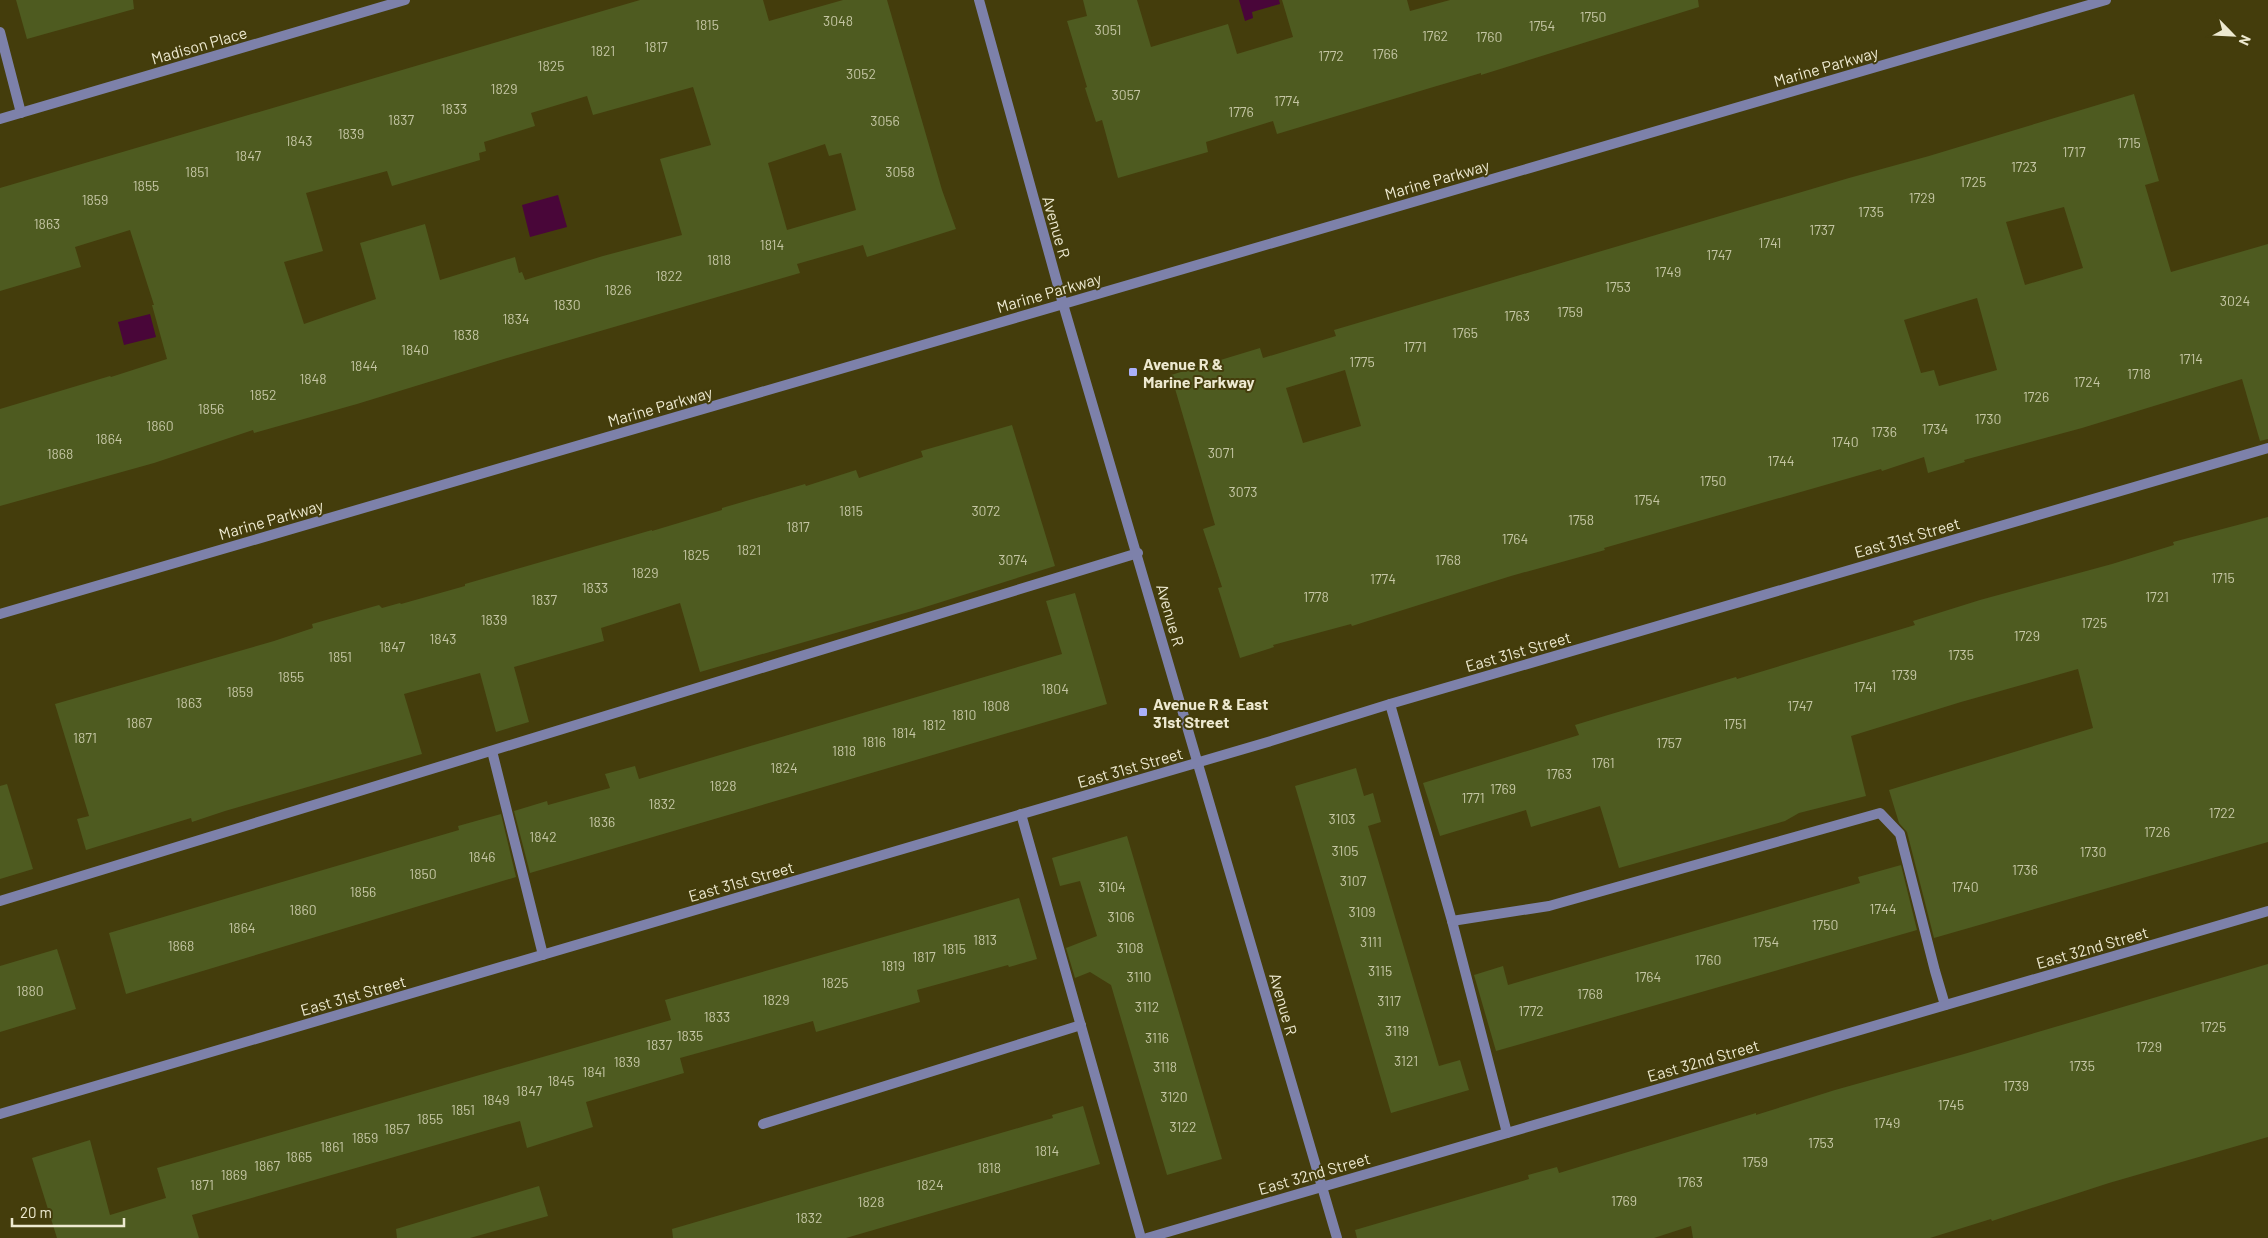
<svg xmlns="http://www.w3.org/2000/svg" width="2268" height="1238" viewBox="0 0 2268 1238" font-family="Barlow,sans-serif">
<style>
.water{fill:#490639}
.building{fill:#4e5b20;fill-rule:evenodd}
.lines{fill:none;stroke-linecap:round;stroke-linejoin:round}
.lane{stroke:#7d81aa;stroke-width:10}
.street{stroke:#7d81aa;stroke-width:10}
.poi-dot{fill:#aab0fb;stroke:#443d0c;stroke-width:2}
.labels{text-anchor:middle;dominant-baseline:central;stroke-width:4;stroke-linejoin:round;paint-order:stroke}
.number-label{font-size:14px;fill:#c5c6a4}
.street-label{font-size:16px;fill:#ede9d0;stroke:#443d0c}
.poi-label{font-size:16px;font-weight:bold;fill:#ede9d0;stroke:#443d0c;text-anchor:start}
</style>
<rect width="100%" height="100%" fill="#443d0c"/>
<g class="water">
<path d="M1239 0H1279L1280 4 1252 12 1253 18 1245 21Z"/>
<path d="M558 195 567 227 530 237 522 205Z"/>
<path d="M150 314 156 337 124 345 118 322Z"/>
</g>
<g class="building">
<path d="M16 0H133L134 9 27 39Z"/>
<path d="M640 0H763L769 21 843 0H887L942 190 956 229 867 257 863 245 797 264 800 273 507 358 357 404 254 433 253 430 154 463 0 506V409L110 376 111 377 167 359 152 305H154L130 230 75 247 81 267 0 291V188ZM693 87 711 145 660 159 682 235 603 256 525 280 522 272 519 273 515 257 440 280 425 224 360 243 376 299 304 324 284 262 323 251 306 193 387 171 392 186 480 160 479 153 486 151 484 142 535 126 531 113 587 96 593 115ZM825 144 829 156 841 153 856 210 787 230 768 163Z"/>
<path d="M1083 0H1137L1151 47 1228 24 1237 54 1293 37 1282 0H1407L1410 11 1450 0H1698L1699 7 1481 75V73L1430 88 1277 134 1273 121 1206 142 1208 152 1118 178 1102 120 1096 122 1085 88 1087 87 1067 21 1087 16Z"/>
<path d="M2134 94 2159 181 2145 185 2171 272 2268 244V439L2260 441 2242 379 2082 428 1964 460 1965 462 1928 473 1924 457 1882 471 1881 469 1604 548 1605 550 1511 576 1352 626 1351 624 1273 645 1274 647 1240 658 1218 588 1222 587 1203 529 1215 525 1171 375 1260 348 1263 358 1336 336 1334 330 1849 178 1929 156ZM2064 207 2083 268 2025 285 2006 222ZM1977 298 1997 370 1939 386 1934 370 1921 373 1904 320ZM1345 370 1361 426 1303 443 1286 388Z"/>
<path d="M1012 425 1055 566 919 609 700 672 680 603 601 628 604 641 514 667 529 722 496 732 480 673 404 694 422 754 225 811 192 822 191 818 86 850 77 819 89 816 55 704 274 641 313 628 312 624 379 605 382 608 400 603 401 604 465 586V584L652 530V531L722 510V508L805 484 806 486 856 470 859 478 923 457 921 451Z"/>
<path d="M2268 517V842L1934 938 1907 832 1899 823 1889 790 2093 728 2078 669 1961 702 1851 736 1866 796 1799 813 1785 821 1619 868 1600 806 1531 827 1526 810 1440 836 1423 783 1579 735 1575 725 1608 715 1736 677 1737 679 1915 625 1913 621 1980 600 2112 564 2174 545 2173 542Z"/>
<path d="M1075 593 1107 704 530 873 514 811 547 801 548 805 610 788 605 774 635 766 639 779 1062 654 1046 601Z"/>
<path d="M1356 768 1364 796 1373 793 1381 822 1368 826 1439 1066 1460 1060 1469 1090 1391 1113 1295 786Z"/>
<path d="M7 784 33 869 0 879V786Z"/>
<path d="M501 814 516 877 126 994 109 933 459 830 458 826Z"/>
<path d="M1127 836 1222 1159 1167 1175 1111 985 1090 972 1075 978 1066 948 1097 936 1080 881 1060 886 1052 858Z"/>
<path d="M1901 865 1917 930 1496 1051 1474 975 1503 966 1508 985 1860 883 1858 877Z"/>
<path d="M1019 898 1037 959 1009 967 1008 965 917 990 920 1002 816 1032 813 1021 680 1058 684 1073 586 1102 593 1127 527 1148 520 1121 192 1215 199 1238H57L32 1158 90 1140 110 1215 166 1198 157 1168 671 1020 665 1000Z"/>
<path d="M57 949 76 1009 0 1032V966Z"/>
<path d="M2268 964V1137L2109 1183 1992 1221 1991 1219 1930 1238H1693L1691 1226 1654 1238H1357L1355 1230 1529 1179 1528 1175 1557 1167 1559 1173 1756 1113V1115L1835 1090 1964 1054Z"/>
<path d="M1083 1106 1100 1164 846 1238H673L672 1229 1025 1126 1053 1118 1052 1115Z"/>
<path d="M539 1186 548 1216 470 1238H397L396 1229Z"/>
</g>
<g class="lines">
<g class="lane">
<path d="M0 32 21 113"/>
<path d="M1390 704 1452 921 1507 1133"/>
<path d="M492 751 543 955"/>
<path d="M1021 814 1141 1238"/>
<path d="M0 901 1138 553"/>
<path d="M1452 921 1549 906 1880 813 1900 834 1935 971 1945 1005"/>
<path d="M763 1124 1081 1025"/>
</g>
<g class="street">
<path d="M979 0 1063 304 1337 1238"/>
<path d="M0 119 405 0"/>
<path d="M0 614 2106 0"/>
<path d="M0 1114 1271 741 1390 704 2268 448"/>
<path d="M1147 1238 2268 911"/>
</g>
</g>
<g class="poi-dot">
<rect x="1128" y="367" width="10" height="10" rx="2.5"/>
<rect x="1138" y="707" width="10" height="10" rx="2.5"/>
</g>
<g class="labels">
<g class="number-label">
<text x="1593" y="16">1750</text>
<text x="838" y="20">3048</text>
<text x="707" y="24">1815</text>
<text x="1542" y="25">1754</text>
<text x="1108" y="29">3051</text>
<text x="1435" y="35">1762</text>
<text x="1489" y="36">1760</text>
<text x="656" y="46">1817</text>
<text x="603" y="50">1821</text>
<text x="1385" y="53">1766</text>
<text x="1331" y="55">1772</text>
<text x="551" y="65">1825</text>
<text x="861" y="73">3052</text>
<text x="504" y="88">1829</text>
<text x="1126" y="94">3057</text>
<text x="1287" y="100">1774</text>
<text x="454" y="108">1833</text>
<text x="1241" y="111">1776</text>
<text x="401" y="119">1837</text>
<text x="885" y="120">3056</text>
<text x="351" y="133">1839</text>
<text x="299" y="140">1843</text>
<text x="2129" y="142">1715</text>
<text x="2074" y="151">1717</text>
<text x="248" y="155">1847</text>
<text x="2024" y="166">1723</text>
<text x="197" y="171">1851</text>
<text x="900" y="171">3058</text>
<text x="1973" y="181">1725</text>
<text x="146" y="185">1855</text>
<text x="1922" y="197">1729</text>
<text x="95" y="199">1859</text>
<text x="1871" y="211">1735</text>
<text x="47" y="223">1863</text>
<text x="1822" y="229">1737</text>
<text x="1770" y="242">1741</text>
<text x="772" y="244">1814</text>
<text x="1719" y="254">1747</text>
<text x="719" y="259">1818</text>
<text x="1668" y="271">1749</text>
<text x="669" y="275">1822</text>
<text x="1618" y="286">1753</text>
<text x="618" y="289">1826</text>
<text x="2235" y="300">3024</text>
<text x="567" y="304">1830</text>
<text x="1570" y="311">1759</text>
<text x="1517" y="315">1763</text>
<text x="516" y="318">1834</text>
<text x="1465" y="332">1765</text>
<text x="466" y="334">1838</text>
<text x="1415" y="346">1771</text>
<text x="415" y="349">1840</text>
<text x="2191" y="358">1714</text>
<text x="1362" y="361">1775</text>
<text x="364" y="365">1844</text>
<text x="2139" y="373">1718</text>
<text x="313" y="378">1848</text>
<text x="2087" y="381">1724</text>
<text x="263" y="394">1852</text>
<text x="2036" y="396">1726</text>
<text x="211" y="408">1856</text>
<text x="1988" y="418">1730</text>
<text x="160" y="425">1860</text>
<text x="1935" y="428">1734</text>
<text x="1884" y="431">1736</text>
<text x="109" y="438">1864</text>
<text x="1845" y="441">1740</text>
<text x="1221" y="452">3071</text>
<text x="60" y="453">1868</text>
<text x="1781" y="460">1744</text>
<text x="1713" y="480">1750</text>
<text x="1243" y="491">3073</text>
<text x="1647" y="499">1754</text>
<text x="851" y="510">1815</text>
<text x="986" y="510">3072</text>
<text x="1581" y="519">1758</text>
<text x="798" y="526">1817</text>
<text x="1515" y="538">1764</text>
<text x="749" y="549">1821</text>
<text x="696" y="554">1825</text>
<text x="1013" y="559">3074</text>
<text x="1448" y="559">1768</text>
<text x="645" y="572">1829</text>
<text x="2223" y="577">1715</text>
<text x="1383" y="578">1774</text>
<text x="595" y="587">1833</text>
<text x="1316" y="596">1778</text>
<text x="2157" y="596">1721</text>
<text x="544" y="599">1837</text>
<text x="494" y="619">1839</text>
<text x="2094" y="622">1725</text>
<text x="2027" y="635">1729</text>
<text x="443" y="638">1843</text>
<text x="392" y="646">1847</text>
<text x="1961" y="654">1735</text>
<text x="340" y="656">1851</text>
<text x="1904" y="674">1739</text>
<text x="291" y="676">1855</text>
<text x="1865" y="686">1741</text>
<text x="1055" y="688">1804</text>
<text x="240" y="691">1859</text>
<text x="189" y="702">1863</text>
<text x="996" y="705">1808</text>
<text x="1800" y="705">1747</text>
<text x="964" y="714">1810</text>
<text x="139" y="722">1867</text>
<text x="1735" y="723">1751</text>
<text x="934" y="724">1812</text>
<text x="904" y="732">1814</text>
<text x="85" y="737">1871</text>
<text x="874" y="741">1816</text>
<text x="1669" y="742">1757</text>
<text x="844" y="750">1818</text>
<text x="1603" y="762">1761</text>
<text x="784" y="767">1824</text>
<text x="1559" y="773">1763</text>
<text x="723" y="785">1828</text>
<text x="1503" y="788">1769</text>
<text x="1473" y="797">1771</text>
<text x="662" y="803">1832</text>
<text x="2222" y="812">1722</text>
<text x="1342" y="818">3103</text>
<text x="602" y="821">1836</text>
<text x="2157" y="831">1726</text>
<text x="543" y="836">1842</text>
<text x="1345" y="850">3105</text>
<text x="2093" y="851">1730</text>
<text x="482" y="856">1846</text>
<text x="2025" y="869">1736</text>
<text x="423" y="873">1850</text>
<text x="1353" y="880">3107</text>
<text x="1112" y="886">3104</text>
<text x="1965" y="886">1740</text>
<text x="363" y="891">1856</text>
<text x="1883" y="908">1744</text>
<text x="303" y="909">1860</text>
<text x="1362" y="911">3109</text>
<text x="1121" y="916">3106</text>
<text x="1825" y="924">1750</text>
<text x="242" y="927">1864</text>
<text x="985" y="939">1813</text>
<text x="1371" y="941">3111</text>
<text x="1766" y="941">1754</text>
<text x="181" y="945">1868</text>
<text x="1130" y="947">3108</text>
<text x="954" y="948">1815</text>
<text x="924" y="956">1817</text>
<text x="1708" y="959">1760</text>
<text x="893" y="965">1819</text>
<text x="1380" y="970">3115</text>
<text x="1139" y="976">3110</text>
<text x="1648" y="976">1764</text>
<text x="835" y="982">1825</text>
<text x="30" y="990">1880</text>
<text x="1590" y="993">1768</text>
<text x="776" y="999">1829</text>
<text x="1389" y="1000">3117</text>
<text x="1147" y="1006">3112</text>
<text x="1531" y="1010">1772</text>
<text x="717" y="1016">1833</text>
<text x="2213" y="1026">1725</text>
<text x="1397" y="1030">3119</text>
<text x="690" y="1035">1835</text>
<text x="1157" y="1037">3116</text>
<text x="659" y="1044">1837</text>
<text x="2149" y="1046">1729</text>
<text x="1406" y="1060">3121</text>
<text x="627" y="1061">1839</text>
<text x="2082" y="1065">1735</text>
<text x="1165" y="1066">3118</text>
<text x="594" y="1071">1841</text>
<text x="561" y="1080">1845</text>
<text x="2016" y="1085">1739</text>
<text x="529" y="1090">1847</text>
<text x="1174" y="1096">3120</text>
<text x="496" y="1099">1849</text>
<text x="1951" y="1104">1745</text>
<text x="463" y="1109">1851</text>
<text x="430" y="1118">1855</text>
<text x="1887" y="1122">1749</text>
<text x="1183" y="1126">3122</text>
<text x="397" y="1128">1857</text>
<text x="365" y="1137">1859</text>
<text x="1821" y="1142">1753</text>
<text x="332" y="1146">1861</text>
<text x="1047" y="1150">1814</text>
<text x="299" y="1156">1865</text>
<text x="1755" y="1161">1759</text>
<text x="267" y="1165">1867</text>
<text x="989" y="1167">1818</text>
<text x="234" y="1174">1869</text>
<text x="1690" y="1181">1763</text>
<text x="202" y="1184">1871</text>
<text x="930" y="1184">1824</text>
<text x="1624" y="1200">1769</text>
<text x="871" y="1201">1828</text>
<text x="809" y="1217">1832</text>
</g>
<g class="street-label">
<text transform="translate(199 45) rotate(-16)">Madison Place</text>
<text transform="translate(1826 66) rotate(-16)">Marine Parkway</text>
<text transform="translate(1437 179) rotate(-16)">Marine Parkway</text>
<text transform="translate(1057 227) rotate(74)">Avenue R</text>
<text transform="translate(1049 292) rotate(-16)">Marine Parkway</text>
<text transform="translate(660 406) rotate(-16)">Marine Parkway</text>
<text transform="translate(271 519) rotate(-16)">Marine Parkway</text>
<text transform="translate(1907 537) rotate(-16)">East 31st Street</text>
<text transform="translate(1171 615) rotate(74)">Avenue R</text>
<text transform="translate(1518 651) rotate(-16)">East 31st Street</text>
<text transform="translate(1130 767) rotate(-16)">East 31st Street</text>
<text transform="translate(741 881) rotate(-16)">East 31st Street</text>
<text transform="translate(2092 947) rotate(-16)">East 32nd Street</text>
<text transform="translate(353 995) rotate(-16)">East 31st Street</text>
<text transform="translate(1284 1004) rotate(74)">Avenue R</text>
<text transform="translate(1703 1060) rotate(-16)">East 32nd Street</text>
<text transform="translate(1314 1173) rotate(-16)">East 32nd Street</text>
</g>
<g class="poi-label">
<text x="1143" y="363">Avenue R &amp;<tspan x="1143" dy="18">Marine Parkway</tspan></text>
<text x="1153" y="703">Avenue R &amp; East<tspan x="1153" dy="18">31st Street</tspan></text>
</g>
</g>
<g transform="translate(2233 35) rotate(114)" stroke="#443d0c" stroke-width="4" paint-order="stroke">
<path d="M0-4L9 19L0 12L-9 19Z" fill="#ede9d0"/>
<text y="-8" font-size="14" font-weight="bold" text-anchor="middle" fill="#ede9d0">N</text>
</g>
<path d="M12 1218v8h112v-8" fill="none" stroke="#ede9d0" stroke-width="2.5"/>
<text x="20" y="1218" font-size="15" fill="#ede9d0" stroke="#443d0c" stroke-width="4" paint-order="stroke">20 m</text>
</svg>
